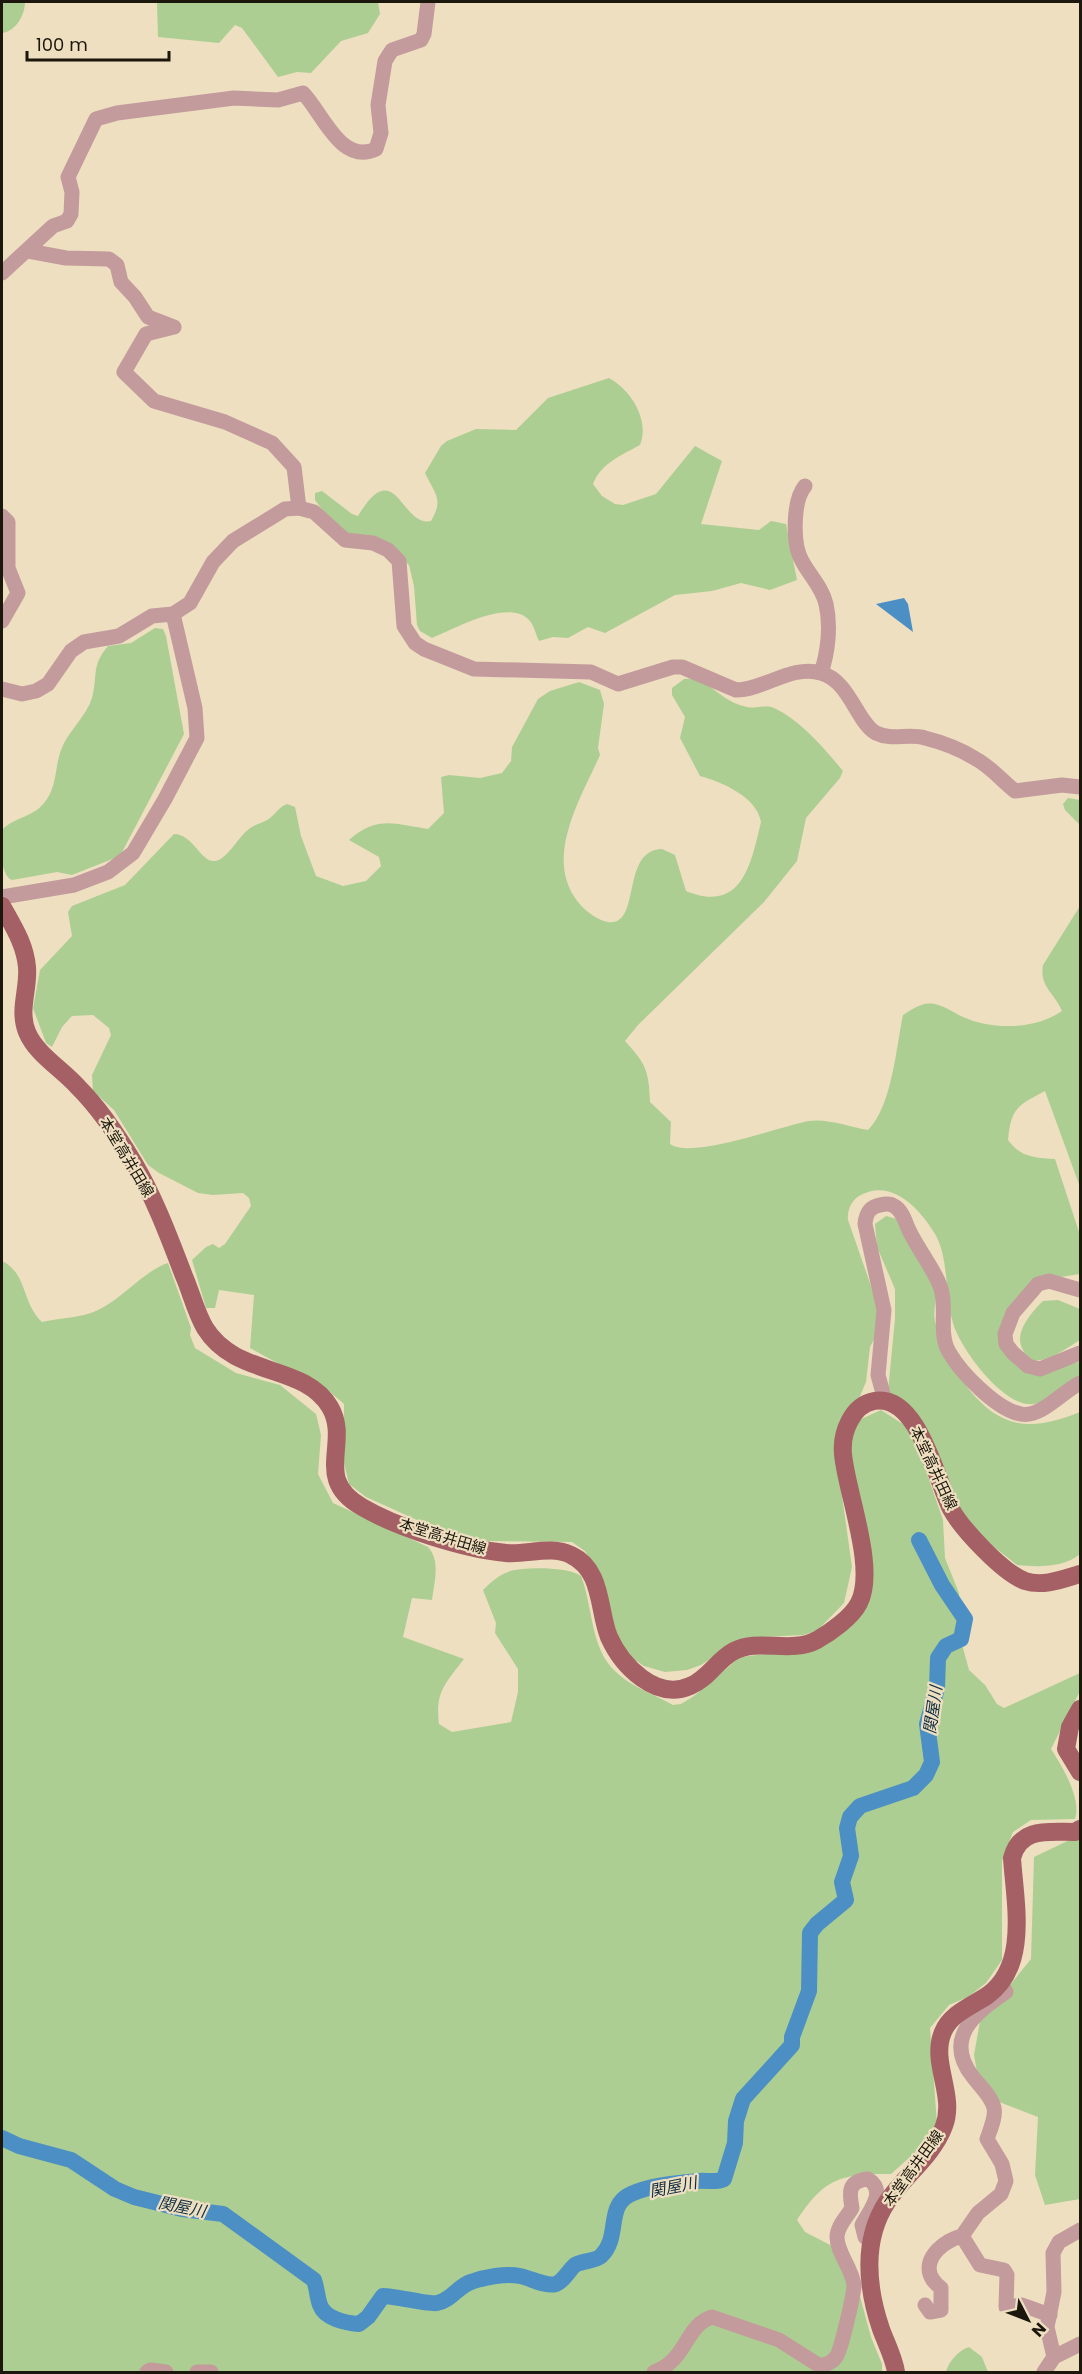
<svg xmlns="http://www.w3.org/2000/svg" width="1082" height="2374" viewBox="0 0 1082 2374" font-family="Poppins,'Noto Sans JP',sans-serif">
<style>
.green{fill:#adce92}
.water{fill:#4c8fc4}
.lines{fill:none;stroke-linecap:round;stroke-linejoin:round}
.river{stroke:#4c8fc4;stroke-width:16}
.minor{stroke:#c39b9c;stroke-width:15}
.major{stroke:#a46064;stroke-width:18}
.labels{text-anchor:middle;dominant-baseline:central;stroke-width:4.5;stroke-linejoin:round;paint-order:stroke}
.street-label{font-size:15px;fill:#1c170c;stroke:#eedfc0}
.water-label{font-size:16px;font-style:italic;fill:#0e2c42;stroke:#eedfc0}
</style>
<rect width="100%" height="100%" fill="#eedfc0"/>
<g class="green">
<path d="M2 2H25C25 15 16 31 2 33Z"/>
<path d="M157 2H378L380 14 368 33 341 41 311 73 297 72 278 77 242 28 235 25 219 43 158 37Z"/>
<path d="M609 378C631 390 650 420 640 445 622 455 601 463 593 484L602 496 615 504 623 505 656 494 695 446 722 461 701 524 759 530 771 521 786 524 797 580 770 590 741 583 712 591 675 595 605 633 588 627 568 638 553 637 539 641C536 635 534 625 529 620 509 598 454 629 432 638L420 631 417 625 414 586 409 565 383 543 340 534 315 500V493L322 491 352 514 358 516C396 453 401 528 431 521 444 499 435 494 425 473L441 446 447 441 476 429 516 430 548 398Z"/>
<path d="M155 628 163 629 166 636 184 734 120 856 72 875 57 872 12 880C0 875 0 844 2 830 15 816 35 818 47 799 57 784 55 766 61 750 68 731 86 717 92 698 98 675 91 666 108 646L131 643Z"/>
<path d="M699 678C714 689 729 704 747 707 756 709 766 704 774 708 798 718 827 751 843 771L840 778 806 818 797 861 764 902 638 1025 625 1041C646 1064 649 1071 650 1102L671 1122 670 1144C693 1160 780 1126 809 1121 826 1118 851 1127 868 1130 892 1106 896 1048 903 1015 909 1011 917 1006 924 1004 939 1001 950 1011 963 1017 992 1030 1035 1030 1062 1011 1055 993 1039 987 1043 965L1080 906V1187L1045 1091C1017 1106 1011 1108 1008 1140 1020 1157 1035 1158 1055 1159L1080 1235V1274L1042 1280 1012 1303 1002 1324 1032 1371 1080 1362V1379C1066 1388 1045 1406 1028 1404 1000 1402 960 1348 953 1323 945 1297 949 1257 935 1234 920 1208 890 1177 859 1196 851 1201 847 1211 848 1220L880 1312 877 1334 870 1347 866 1382 836 1453 852 1567 844 1603 817 1631 803 1635 743 1638 701 1665 687 1670 665 1672 644 1666 626 1654 617 1634 600 1576 585 1551 572 1542 481 1541 428 1525 366 1497 349 1484 344 1463V1404L330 1392 250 1348 254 1295 219 1290 215 1308H206L192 1260 206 1247 213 1244 219 1248 225 1244 251 1206 249 1198 243 1193 213 1195 198 1193 159 1173 148 1165 114 1110 93 1091 92 1075 111 1035 109 1028 93 1015 72 1016 62 1027 52 1047 46 1043 33 1008 40 970 72 936 68 912 72 906 125 885 174 834C193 834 201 863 215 861 228 859 238 837 249 829 255 824 264 823 270 818 276 813 279 807 287 804L295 807 301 836 316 876 343 886 366 881 381 866 379 857 349 840C377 815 395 824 428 829L444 813 441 777 449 775 480 778 502 773 511 761 512 747 538 699 550 691 579 682 600 690 604 704 598 748 600 755C581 798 543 858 578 902 584 910 597 920 608 922 642 927 620 850 662 849L675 855 686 891C742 914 751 864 761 822 757 797 722 782 700 776L680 738 685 717 672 695V688L684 679Z"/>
<path d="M1068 798 1080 800V825L1065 810 1063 804Z"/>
<path d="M886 1216 901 1220C911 1240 926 1260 934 1280 940 1294 932 1308 935 1321 941 1354 973 1406 1005 1419 1030 1430 1057 1421 1080 1412V1554C1064 1568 1037 1567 1017 1565L969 1527 888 1391 895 1319V1289L877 1247 875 1224Z"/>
<path d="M2 1261C28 1274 21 1302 42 1322 59 1318 82 1318 98 1310 122 1299 145 1270 168 1263L191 1328 190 1335 195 1348 236 1373 280 1385 316 1414 321 1435 318 1474 333 1503 428 1547C441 1561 434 1583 432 1600L412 1598 403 1637 464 1659C445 1684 435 1692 439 1724L452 1732 511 1722 518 1692V1669L495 1633 496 1623 483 1590C492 1581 502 1572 515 1570 531 1567 569 1567 581 1576 593 1606 590 1649 616 1672 630 1686 655 1695 673 1705L681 1704 694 1696 740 1657 813 1649 859 1612 850 1440 859 1420 881 1410 912 1430 920 1441 924 1465 943 1520 945 1558 959 1593 963 1648 969 1670 985 1685 997 1704 1004 1708 1080 1673V1691L1051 1749C1062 1766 1082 1799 1075 1819L1031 1820 1013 1832 1002 1861V1960L986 1983 968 1997 949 2005 930 2028 937 2124 919 2149 891 2174C842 2174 825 2177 797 2220L805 2232 838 2249 852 2267 871 2337 882 2364V2372H2Z"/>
<path d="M1058 1300 1080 1309V1340C1068 1347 1048 1363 1033 1360 1027 1359 1025 1354 1023 1350 1013 1333 1031 1313 1043 1301Z"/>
<path d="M1080 1835V2199L1045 2205 1035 2175 1038 2117 981 2095 974 2055 982 2010 1002 1995 1031 1959 1034 1857Z"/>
<path d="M969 2347 982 2357 988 2372H946C948 2362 959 2350 969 2347Z"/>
</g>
<path class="water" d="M904 598 908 604 913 632 876 604Z"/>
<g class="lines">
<path class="river" d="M2 2138 19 2146 71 2160 115 2189 134 2197 182 2209 223 2214 314 2280C317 2288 317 2297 320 2305 325 2319 346 2323 359 2324L368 2317 383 2296C396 2296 429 2305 437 2303 452 2300 458 2286 471 2282 485 2277 506 2273 520 2276 531 2278 545 2287 556 2284 565 2280 568 2271 575 2265 583 2260 594 2262 601 2256 621 2237 605 2206 631 2194 650 2185 677 2183 698 2181 707 2180 716 2183 724 2179L735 2143 736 2121 743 2099 792 2045V2037L809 1991 810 1933 817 1924 846 1900 842 1882 851 1856 847 1828 850 1817 860 1806 913 1788 926 1775 932 1762 927 1724 937 1688 938 1658 946 1646 961 1639 965 1619 942 1585 919 1540"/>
<g class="minor">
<path d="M28 251 66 258 109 259 117 265 121 282 135 297 148 317 174 327 146 334 124 372 154 401 225 422 272 443 294 467 299 508"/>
<path d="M2 273 53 226 67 221 71 214 72 192 68 177 96 119 117 113 234 98 278 100 303 93C322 112 341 166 376 149L381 133 378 105 385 61 392 50 421 40 424 34 428 2"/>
<path d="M805 486C793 500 792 544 802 561 810 576 822 587 826 604 831 626 828 652 821 673"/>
<path d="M2 516 8 522V568L18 593 2 621"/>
<path d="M2 689 22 694 36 691 48 684 71 651 84 642 119 636 152 616 173 614 190 603 213 562 233 541 285 509 299 508 314 512 345 540 373 543 388 550 399 561 404 626 415 643 424 649 474 669 591 672 618 684 673 667H682L736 690C764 690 792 664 821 673 850 681 857 723 876 733 892 741 908 733 925 738 941 742 962 750 976 759 991 767 1002 781 1015 791L1062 785 1080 787"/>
<path d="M2 897 74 885 108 872 133 853 165 799 197 738 195 708 173 614"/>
<path d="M1080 1290 1049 1281 1038 1284 1013 1313 1005 1334 1006 1344 1013 1353 1028 1366 1040 1369 1080 1353"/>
<path d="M885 1401 878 1375 884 1310 865 1224C866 1214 869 1207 880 1205 884 1204 890 1203 894 1206 902 1210 905 1221 908 1228 916 1247 940 1277 942 1293 946 1312 939 1335 949 1352 961 1373 997 1410 1021 1414 1041 1418 1063 1391 1080 1383"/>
<path d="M962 2236 980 2265 1004 2270 1007 2275 1006 2307 1022 2305 1050 2315"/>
<path d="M925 2305 930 2312 941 2310V2288C914 2268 938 2242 962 2236L978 2213 1001 2194 1006 2181 1002 2164 987 2139C990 2130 996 2117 994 2108 992 2097 980 2086 973 2077 943 2039 974 2013 1006 1992L1001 1983"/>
<path d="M1054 2357 1047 2327 1054 2292 1053 2253 1059 2242 1080 2230"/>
<path d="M147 2372 150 2370 166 2372"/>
<path d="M197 2372H211"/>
<path d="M654 2372C687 2361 685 2325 712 2317L779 2340 820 2366C827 2364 832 2363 836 2357 841 2351 854 2294 854 2285 852 2268 837 2253 837 2237 837 2226 847 2217 852 2208 849 2192 848 2181 868 2179 887 2191 870 2210 862 2225L865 2237 871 2242"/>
<path d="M1044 2372 1054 2357 1080 2344"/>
</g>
<g class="major">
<path d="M2 906C13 926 25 944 27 967 29 989 18 1010 27 1032 36 1054 62 1069 78 1087 100 1109 118 1136 134 1163 155 1199 169 1237 184 1276 191 1292 196 1313 205 1328 236 1378 304 1363 330 1407 351 1443 312 1479 362 1507 398 1528 464 1549 506 1553 527 1555 551 1545 571 1555 603 1570 598 1610 609 1637 622 1666 656 1701 690 1686 708 1679 717 1660 734 1651 759 1638 791 1654 817 1640 831 1632 852 1617 859 1603 877 1568 846 1491 843 1454 841 1433 852 1405 874 1401 918 1393 936 1479 951 1509 962 1529 1003 1573 1025 1581 1043 1587 1063 1579 1080 1574"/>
<path d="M1080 1709 1070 1727 1066 1749 1080 1772"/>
<path d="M896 2372C894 2358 886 2343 881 2329 867 2288 862 2240 887 2202 904 2176 933 2156 944 2126 956 2095 930 2062 943 2032 951 2013 972 2006 988 1995 1029 1965 1015 1903 1012 1858 1020 1827 1048 1832 1075 1832L1080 1829"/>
</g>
</g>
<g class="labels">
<g class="street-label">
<text transform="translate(127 1157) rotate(59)">本堂高井田線</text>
<text transform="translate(934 1468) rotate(65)">本堂高井田線</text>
<text transform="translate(443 1536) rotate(17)">本堂高井田線</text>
<text transform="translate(913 2168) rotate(-54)">本堂高井田線</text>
</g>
<g class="water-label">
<text transform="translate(933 1710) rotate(-82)">関屋川</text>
<text transform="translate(673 2187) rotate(-11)">関屋川</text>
<text transform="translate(182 2207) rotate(11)">関屋川</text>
</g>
</g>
<rect width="1082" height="2374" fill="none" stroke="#1c170c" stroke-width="6"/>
<g transform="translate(1028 2320) rotate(132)" stroke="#eedfc0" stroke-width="4.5" paint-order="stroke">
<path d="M0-4.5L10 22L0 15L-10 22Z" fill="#1c170c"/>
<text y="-9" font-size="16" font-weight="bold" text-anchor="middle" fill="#1c170c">N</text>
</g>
<path d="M27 51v9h142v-9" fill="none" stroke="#1c170c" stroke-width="3"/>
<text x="36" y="51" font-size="18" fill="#1c170c" stroke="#eedfc0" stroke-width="4.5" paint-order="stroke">100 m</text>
</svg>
